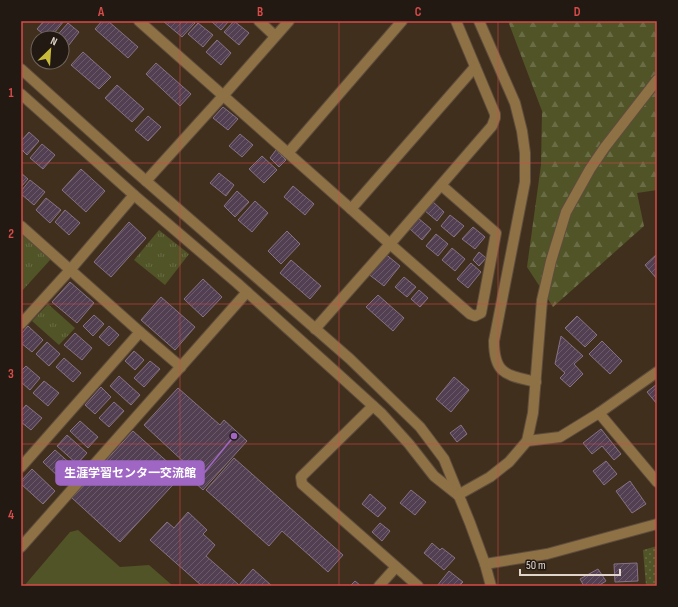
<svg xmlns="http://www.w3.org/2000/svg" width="678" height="607" viewBox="0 0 678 607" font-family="'Sofia Sans Condensed','Noto Sans JP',sans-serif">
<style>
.grass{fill:url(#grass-tufts)}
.forest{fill:url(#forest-firs)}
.park{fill:url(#park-dots)}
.pitch{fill:#505427}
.building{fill:url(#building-hatch);stroke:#867285}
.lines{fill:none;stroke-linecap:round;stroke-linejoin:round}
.minor-casing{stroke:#5e4d3d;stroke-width:12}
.minor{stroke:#8f7146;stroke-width:10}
.grid{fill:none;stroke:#d84b49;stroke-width:1;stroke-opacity:0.55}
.leader{fill:none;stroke:#9f67c3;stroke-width:1.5}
.callout-dot{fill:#9f67c3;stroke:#211912;stroke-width:1.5}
.callout{fill:#9f67c3;stroke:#9f67c3;stroke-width:1.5}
.callout-label{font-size:12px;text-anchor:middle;font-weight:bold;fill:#fff}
.neatline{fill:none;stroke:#d84b49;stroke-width:1.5}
.grid-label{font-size:13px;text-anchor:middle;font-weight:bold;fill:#d84b49}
</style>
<defs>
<pattern id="grass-tufts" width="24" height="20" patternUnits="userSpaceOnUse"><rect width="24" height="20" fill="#505427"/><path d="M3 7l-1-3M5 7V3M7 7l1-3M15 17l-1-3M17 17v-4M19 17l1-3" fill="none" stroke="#696c45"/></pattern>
<pattern id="forest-firs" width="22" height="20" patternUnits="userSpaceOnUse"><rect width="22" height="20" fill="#505427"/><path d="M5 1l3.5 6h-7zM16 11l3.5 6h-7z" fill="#696c45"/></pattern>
<pattern id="park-dots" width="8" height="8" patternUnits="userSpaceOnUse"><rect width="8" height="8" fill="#505427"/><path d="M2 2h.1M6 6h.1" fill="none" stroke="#696c45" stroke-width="1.8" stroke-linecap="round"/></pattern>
<pattern id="building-hatch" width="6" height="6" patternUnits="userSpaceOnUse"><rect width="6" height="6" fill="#523f51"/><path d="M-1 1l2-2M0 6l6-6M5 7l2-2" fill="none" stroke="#6b5a69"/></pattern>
</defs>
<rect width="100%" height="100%" fill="#412f1e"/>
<g class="grass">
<path d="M159 230 189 254 165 285 134 260Z"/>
<path d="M21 233 51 259 21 292Z"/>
<path d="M48 304 75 328 59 345 32 321Z"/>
</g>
<path class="forest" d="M508 21H657V190L637 193 644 226 553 307 527 267 541 165 542 111Z"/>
<path class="park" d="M657 546V586H646L643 550Z"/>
<path class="pitch" d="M78 530 120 567 149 565 173 586H24L70 532Z"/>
<g class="building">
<path d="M44 21H64L50 38H48L37 29Z"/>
<path d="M102 21H108L138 47 128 58 95 29Z"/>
<path d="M163 21H193L195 23 182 37Z"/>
<path d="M211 21H229L221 30Z"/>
<path d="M234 21 249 33 239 45 224 32Z"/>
<path d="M68 23 79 32 62 54V38H55Z"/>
<path d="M198 23 213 35 203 47 188 34Z"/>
<path d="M217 40 231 53 221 65 206 52Z"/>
<path d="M83 52 111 77 99 89 71 65Z"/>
<path d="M156 63 191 94 180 106 146 74Z"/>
<path d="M117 85 144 109 132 122 105 98Z"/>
<path d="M223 107 238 119 228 130 213 118Z"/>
<path d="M148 116 161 127 148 141 135 130Z"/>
<path d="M29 132 39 141 27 155 21 149V141Z"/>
<path d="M240 134 253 145 242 157 229 146Z"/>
<path d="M42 144 55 155 43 169 30 158Z"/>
<path d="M276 150 286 160 279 167 270 158Z"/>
<path d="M262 156 277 170 264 183 249 169Z"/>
<path d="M81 169 105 191 86 212 62 190Z"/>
<path d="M21 173 28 179 21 187Z"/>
<path d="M219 173 234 185 226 196 210 183Z"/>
<path d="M30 180 45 192 34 205 21 194V191Z"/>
<path d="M293 186 314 204 305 215 284 197Z"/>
<path d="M237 191 249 202 235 217 224 206Z"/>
<path d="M46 198 61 210 50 223 36 210Z"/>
<path d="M255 201 268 213 252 232 238 220Z"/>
<path d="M432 201 444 212 437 221 424 210Z"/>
<path d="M65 210 80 223 69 235 55 222Z"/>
<path d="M450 215 464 226 454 237 441 226Z"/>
<path d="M418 218 431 229 422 240 409 228Z"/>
<path d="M129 222 146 238 111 277 94 262Z"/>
<path d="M473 227 485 237 475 249 462 239Z"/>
<path d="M287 231 300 244 281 264 268 251Z"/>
<path d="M436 234 448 244 438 256 426 246Z"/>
<path d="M452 248 465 259 455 271 442 260Z"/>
<path d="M383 252 400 266 384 286 367 273Z"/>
<path d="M479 252 486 258 479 266 473 260Z"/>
<path d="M657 254V279L645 265Z"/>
<path d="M291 260 321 286 310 299 280 273Z"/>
<path d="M471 263 481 272 468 288 457 279Z"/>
<path d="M404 277 416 287 407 297 395 287Z"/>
<path d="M203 279 222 297 203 317 184 299Z"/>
<path d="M70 282 94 303 77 323 52 302Z"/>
<path d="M419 290 428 298 420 307 411 299Z"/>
<path d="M378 295 404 318 393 331 366 307Z"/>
<path d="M161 297 195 327 175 350 141 320Z"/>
<path d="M94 315 104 324 93 336 83 326Z"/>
<path d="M577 316 597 335 585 347 565 328Z"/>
<path d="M28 326 43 340 32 352 21 343V334Z"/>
<path d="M109 326 119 335 109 346 99 337Z"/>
<path d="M75 333 92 348 82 360 64 345Z"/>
<path d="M561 336 583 356 574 364 583 374 570 387 560 378 565 373 555 364Z"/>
<path d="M602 341 622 361 610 374 589 354Z"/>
<path d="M47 342 60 354 49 366 36 354Z"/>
<path d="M134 351 144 360 135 370 125 361Z"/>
<path d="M64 358 81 373 73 382 56 367Z"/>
<path d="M150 361 160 369 144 387 134 378Z"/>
<path d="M26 366 40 378 30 390 21 382V371Z"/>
<path d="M119 376 140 395 131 405 110 386Z"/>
<path d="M454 377 469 390 451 412 436 399Z"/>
<path d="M44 381 59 393 48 406 33 393Z"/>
<path d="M657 384V404L647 392Z"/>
<path d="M101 387 111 397 95 414 85 405Z"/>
<path d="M178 388 220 425 224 420 247 441 203 490 181 470 186 464 144 425Z"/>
<path d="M114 402 124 411 109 427 99 418Z"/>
<path d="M26 405 42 418 31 430 21 422V411Z"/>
<path d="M80 421 98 437 88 448 70 431Z"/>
<path d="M461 425 467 434 457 442 450 433Z"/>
<path d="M601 429 621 454 614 460 602 446 592 454 583 443Z"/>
<path d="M133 431 182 475 120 542 72 498Z"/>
<path d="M67 435 87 453 77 464 57 446Z"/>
<path d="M55 450 73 466 61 479 43 462Z"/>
<path d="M234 458 343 555 328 572 282 531 269 546 206 490Z"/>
<path d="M606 461 617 474 604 485 593 471Z"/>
<path d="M32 469 55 491 43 504 21 484V481Z"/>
<path d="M630 481 646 504 632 513 616 491Z"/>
<path d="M411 490 426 502 415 515 400 503Z"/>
<path d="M370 494 386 508 378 517 362 504Z"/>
<path d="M188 512 207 530 203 534 215 545 206 556 239 585 253 569 272 586H202L150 540 167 522 174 528Z"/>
<path d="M380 523 390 531 382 541 372 532Z"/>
<path d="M432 543 440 550 442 548 455 558 444 570 424 553Z"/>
<path d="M637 563 638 581 615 582 614 564Z"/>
<path d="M598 569 606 581 598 586H584L580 579Z"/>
<path d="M449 571 463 582 459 586H437Z"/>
<path d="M355 581 361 586H350Z"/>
</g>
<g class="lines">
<g class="minor-casing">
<g id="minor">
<path d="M139 21 351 209 390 244 315 329"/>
<path d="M259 21 275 36"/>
<path d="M479 21 515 103 522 131 525 153V182L494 341C494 375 507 375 536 382"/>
<path d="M21 69 130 167 350 359 420 427 444 459 470 523 485 564 491 586"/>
<path d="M21 94 134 195 237 283 338 374 382 414 409 444 434 476 458 495"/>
<path d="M288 153 402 21"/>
<path d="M146 181 223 96 289 21"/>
<path d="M441 185 496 233 481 313 475 316 470 314 390 244 492 126 495 118V114L456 21"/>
<path d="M351 209 475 67"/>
<path d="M21 226 140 332 181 367"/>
<path d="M21 324 70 270 134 195"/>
<path d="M373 406 301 477 302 484 418 586"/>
<path d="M599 413 657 482"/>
<path d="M527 441 560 437 599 413 657 372"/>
<path d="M21 467 140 332"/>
<path d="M458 495 490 477 509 462 527 441 533 413 542 300 551 261 566 212 590 169 605 147 657 80"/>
<path d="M21 547 247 292"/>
<path d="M485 564 547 554 657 524"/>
<path d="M379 586 396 567"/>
</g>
</g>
<use href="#minor" class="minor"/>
</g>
<path class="grid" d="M180 21V586M339 21V586M498 21V586M21 163H657M21 304H657M21 444H657"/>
<path class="leader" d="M234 436L204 473"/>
<circle class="callout-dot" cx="234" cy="436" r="4"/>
<rect class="callout" x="56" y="461" width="148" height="24" rx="4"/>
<g class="callout-label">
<text x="130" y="477">生涯学習センタ一交流館</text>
</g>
<rect width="678" height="607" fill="none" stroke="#211912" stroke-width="44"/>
<g transform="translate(50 50) rotate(25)"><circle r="19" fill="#211912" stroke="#6e645c"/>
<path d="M0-3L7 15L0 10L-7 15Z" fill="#c8bb3b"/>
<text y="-6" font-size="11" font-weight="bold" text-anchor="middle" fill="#e1d5cb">N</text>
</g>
<path d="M520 569v6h100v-6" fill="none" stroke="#e1d5cb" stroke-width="2"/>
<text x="526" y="569" font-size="12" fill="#e1d5cb" stroke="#211912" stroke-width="3" paint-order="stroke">50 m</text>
<rect x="22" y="22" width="634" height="563" class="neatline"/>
<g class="grid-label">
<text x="101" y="16">A</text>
<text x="260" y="16">B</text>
<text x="418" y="16">C</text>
<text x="577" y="16">D</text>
<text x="11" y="97">1</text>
<text x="11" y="238">2</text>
<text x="11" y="378">3</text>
<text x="11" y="519">4</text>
</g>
</svg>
